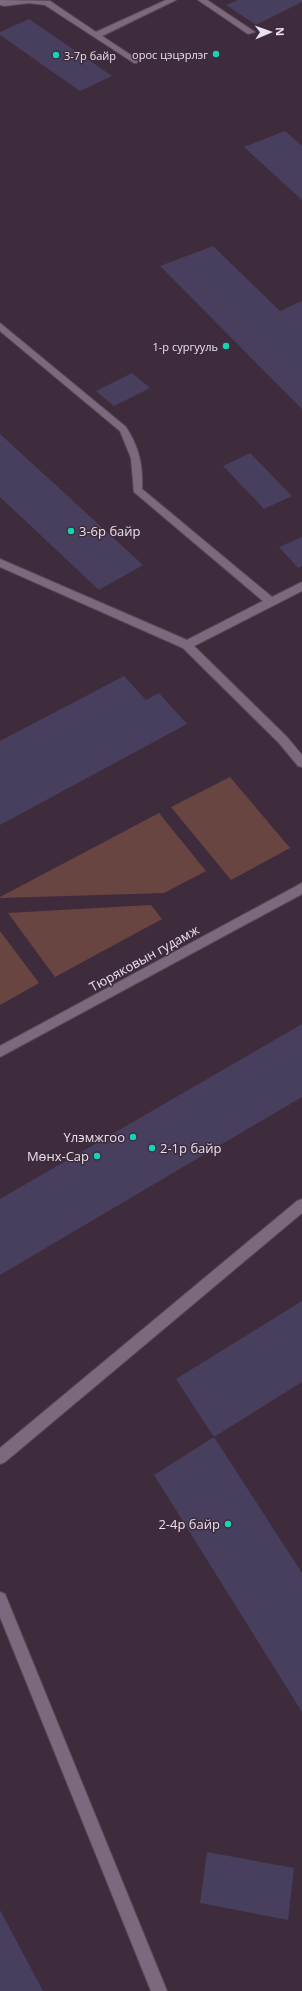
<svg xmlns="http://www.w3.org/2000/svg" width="302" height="1991" viewBox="0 0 302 1991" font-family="'Open Sans',sans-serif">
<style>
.green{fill:#694541}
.building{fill:#473f5d}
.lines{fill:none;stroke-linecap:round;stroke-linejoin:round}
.service-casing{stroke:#584958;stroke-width:2}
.minor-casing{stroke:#584958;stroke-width:2}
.service{fill:#7d697d;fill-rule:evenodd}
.minor{fill:#7d697d;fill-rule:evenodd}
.poi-dot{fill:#13d5b3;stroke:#3e2c3d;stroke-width:1.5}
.labels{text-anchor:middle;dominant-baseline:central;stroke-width:3;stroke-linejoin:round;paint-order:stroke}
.far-poi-label{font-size:11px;fill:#ebe0eb;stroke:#3e2c3d;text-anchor:end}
.poi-label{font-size:13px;fill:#ebe0eb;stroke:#3e2c3d;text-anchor:end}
.street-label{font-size:13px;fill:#ebe0eb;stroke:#3e2c3d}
</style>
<rect width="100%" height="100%" fill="#3e2c3d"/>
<g class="green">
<path d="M230 777 290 848 231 880 171 807Z"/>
<path d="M159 813 206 871 164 893 0 898V897Z"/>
<path d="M151 905 162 919 55 977 8 913Z"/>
<path d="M0 931 39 983 0 1005Z"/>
</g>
<g class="building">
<path d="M238 0H302V2L256 25 226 5Z"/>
<path d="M29 19 112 76 80 91 0 35V32Z"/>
<path d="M285 131 302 146V200L244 147Z"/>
<path d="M213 246 280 311 302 301V409L160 266Z"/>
<path d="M132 373 150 388 114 406 96 391Z"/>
<path d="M0 434 143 565 99 590 0 497Z"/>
<path d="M250 453 292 496 264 509 223 466Z"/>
<path d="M302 537V566L298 568 279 547Z"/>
<path d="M124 676 146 700 159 693 187 724 0 825V741Z"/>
<path d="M302 1024V1097L0 1275V1199Z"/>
<path d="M302 1301V1382L214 1437 176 1379Z"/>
<path d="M214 1437 302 1573V1712L154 1475Z"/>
<path d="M207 1852 294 1868 288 1920 200 1903Z"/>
<path d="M0 1910 43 1991H0Z"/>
</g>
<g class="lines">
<g class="service-casing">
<g id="service">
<path d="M0 0 50 1 96 32 166 0H176L102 36 137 59V63H134L45 5 29 3 4 6 0 5Z"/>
<path d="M198 0H207L255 32 248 34Z"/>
<path d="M0 323 126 427C139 447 143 465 142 489L272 597 302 582V591L194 646 287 737 302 755V767L298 766 279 743 183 648 0 567V559L187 640 263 601 134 492 131 458 120 431 0 331Z"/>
<path d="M302 1199V1213L5 1462 0 1464V1448L297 1201Z"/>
<path d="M0 1592 5 1594 167 1991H151L0 1617Z"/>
</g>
</g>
<g class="minor-casing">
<path id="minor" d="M302 883V894L0 1057V1046Z"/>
</g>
<use href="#service" class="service"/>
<use href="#minor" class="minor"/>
</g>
<g class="poi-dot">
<circle cx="216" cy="54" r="4"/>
<circle cx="56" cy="55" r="4"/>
<circle cx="226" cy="346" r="4"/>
<circle cx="71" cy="531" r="4"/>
<circle cx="133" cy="1137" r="4"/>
<circle cx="152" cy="1148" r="4"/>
<circle cx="97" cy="1156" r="4"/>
<circle cx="228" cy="1524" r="4"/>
</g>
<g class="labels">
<g class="far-poi-label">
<text x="208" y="54">орос цэцэрлэг</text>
<text x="64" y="55" text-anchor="start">3-7р байр</text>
<text x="218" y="346">1-р сургууль</text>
</g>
<g class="poi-label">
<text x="79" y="531" text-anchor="start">3-6р байр</text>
<text x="125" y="1137">Үлэмжгоо</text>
<text x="160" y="1148" text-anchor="start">2-1р байр</text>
<text x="89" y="1156">Мөнх-Сар</text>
<text x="220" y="1524">2-4р байр</text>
</g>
<g class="street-label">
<text transform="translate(144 958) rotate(-29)">Тюряковын гудамж</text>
</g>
</g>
<g transform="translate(270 32) rotate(88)" stroke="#3e2c3d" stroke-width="3" paint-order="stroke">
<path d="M0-3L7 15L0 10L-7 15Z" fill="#ebe0eb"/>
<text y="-6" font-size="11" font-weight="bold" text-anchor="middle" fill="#ebe0eb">N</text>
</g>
</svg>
